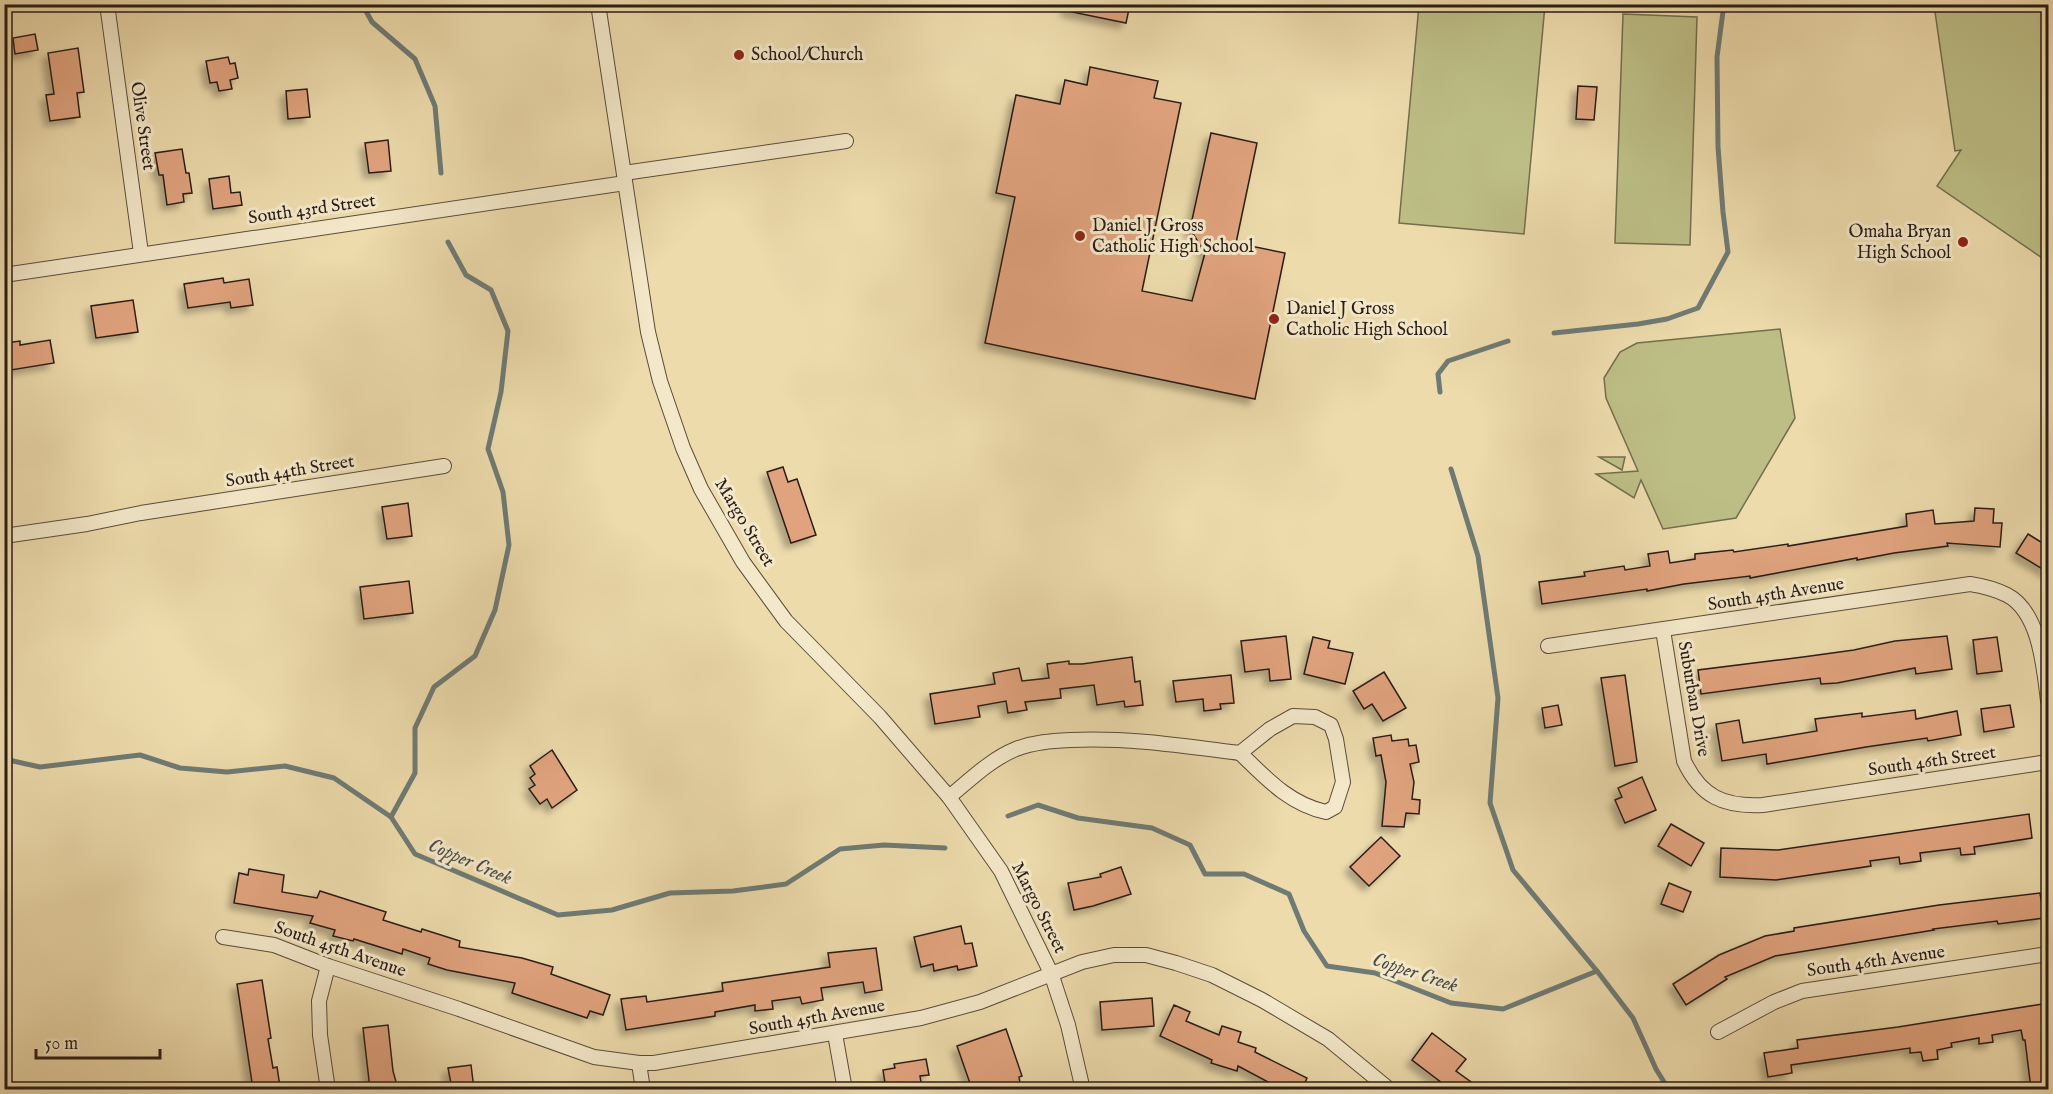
<svg xmlns="http://www.w3.org/2000/svg" width="2053" height="1094" viewBox="0 0 2053 1094" font-family="'IM FELL English',serif">
<style>
.green{fill:#bdbe86;stroke:#736e4e;stroke-width:1.5}
.lines{fill:none;stroke-linecap:round;stroke-linejoin:round}
.stream{stroke:#6e7b75;stroke-width:5}
.building{fill:#e0a37e;stroke:#291d17;stroke-width:1.5;filter:url(#shadow)}
.street-casing{stroke:#5a4c3c;stroke-width:16}
.street{stroke:#f3e8c9;stroke-width:14}
.poi-dot{fill:#8f2418;stroke:#f3e8c9;stroke-width:2}
.labels{text-anchor:middle;dominant-baseline:central;stroke-width:6;stroke-linejoin:round;paint-order:stroke}
.poi-label{font-size:18px;fill:#291d17;stroke:#f3e8c9;text-anchor:start}
.street-label{font-size:18px;fill:#291d17;stroke:#f3e8c9}
.water-label{font-size:20px;font-style:italic;fill:#4c4c46;stroke:#f3e8c9}
</style>
<defs>
<filter id="shadow"><feDropShadow dx="-5.5" dy="5.5" stdDeviation="3" flood-color="#0004"/></filter>
</defs>
<rect width="100%" height="100%" fill="#eddbac"/>
<filter id="stains"><feTurbulence type="fractalNoise" baseFrequency=".00333" numOctaves="4"/><feColorMatrix values="0 0 0 0 .2 0 0 0 0 .09 0 0 0 0 .02 0 0 0 .5 -.17"/></filter>
<radialGradient id="worn" r=".72"><stop offset=".6" stop-color="#630" stop-opacity="0"/><stop offset="1" stop-color="#630" stop-opacity=".3"/></radialGradient>
<g class="green">
<path d="M1419 5H1545L1524 234 1399 223Z"/>
<path d="M1934 5H2048V262L1937 186 1961 150 1955 151Z"/>
<path d="M1623 14 1697 17 1690 245 1615 243Z"/>
<path d="M1780 329 1795 418 1736 518 1663 529 1641 480 1634 498 1596 474 1638 471 1606 398 1604 378 1620 352 1637 343Z"/>
<path d="M1599 457H1625L1622 470Z"/>
</g>
<g class="lines">
<g class="stream">
<path d="M362 4 372 22 415 59 435 106 441 173"/>
<path d="M1554 333 1638 324 1667 319 1698 308 1728 252 1723 212 1718 147 1717 57 1724 4"/>
<path d="M1440 392 1438 374 1448 361 1508 341"/>
<path d="M1451 469 1478 556 1498 698 1490 803 1513 870 1597 971 1633 1018 1656 1069 1669 1090"/>
<path d="M4 759 40 767 140 755 180 768 227 772 285 766 334 778 391 817 415 854 558 915 612 910 670 893 733 891 786 884 840 849 884 845 945 848"/>
<path d="M1008 816 1038 805 1078 818 1152 828 1190 845 1205 874H1244L1289 894 1304 931 1327 966 1375 973 1451 1003 1503 1009 1597 971"/>
<path d="M391 817 415 773V728L434 687 475 656 495 610 509 545 503 492 488 449 501 392 508 331 491 290 466 275 448 242"/>
</g>
</g>
<g class="building">
<path d="M1067 4H1130L1126 23 1067 11Z"/>
<path d="M35 34 38 50 15 54 13 38Z"/>
<path d="M78 48 84 92 77 93 80 117 50 121 46 95 54 94 48 53Z"/>
<path d="M228 57 230 64 235 63 238 78 230 80 232 89 219 91 217 82 210 83 206 61Z"/>
<path d="M1090 67 1158 81 1154 98 1181 103 1142 291 1192 301 1205 253 1190 229 1211 133 1257 143 1236 243 1285 253 1255 399 985 343 1015 197 996 193 1016 95 1060 104 1065 80 1087 85Z"/>
<path d="M1578 86 1597 87 1594 120 1576 119Z"/>
<path d="M307 89 310 117 288 119 286 91Z"/>
<path d="M388 140 391 171 369 173 365 143Z"/>
<path d="M182 149 186 173H189L192 193 183 194 184 202 167 205 163 175H159L155 153Z"/>
<path d="M229 176 231 193 240 192 242 205 213 209 209 179Z"/>
<path d="M223 278 224 283 249 279 253 305 231 308 230 302 188 308 184 284Z"/>
<path d="M133 300 138 332 96 338 91 306Z"/>
<path d="M50 340 54 363 11 370 6 343 20 341V345Z"/>
<path d="M783 467 788 482 797 479 816 535 791 543 767 472Z"/>
<path d="M408 503 412 536 387 539 382 507Z"/>
<path d="M1975 508 1994 509 1993 523H2002L2000 547 1947 543 1948 546 1894 553 1857 560V558L1750 578V576L1684 584 1647 591V589L1542 604 1539 582 1585 576 1584 572 1624 566 1625 570 1650 566 1648 554 1668 551 1670 563 1695 559V554L1733 550 1734 552 1788 544V546L1907 526 1906 514 1933 510 1935 524 1974 521Z"/>
<path d="M2028 534 2049 547V573L2016 553Z"/>
<path d="M409 581 413 613 364 619 360 587Z"/>
<path d="M1286 636 1291 679 1270 681 1269 669 1245 672 1241 641Z"/>
<path d="M1947 636 1952 669 1916 674 1915 668 1837 683 1821 684 1820 678 1701 694 1698 670 1803 657 1854 650 1895 641Z"/>
<path d="M1313 637 1330 641 1328 648 1353 653 1345 684 1304 674Z"/>
<path d="M1997 637 2002 671 1977 674 1973 640Z"/>
<path d="M1132 657 1135 682 1140 681 1143 705 1125 707 1124 701 1097 705 1094 685 1060 689 1061 698 1025 702 1027 710 1008 713 1006 701 978 706 980 717 935 724 930 694 995 684 993 673 1019 668 1022 681 1049 678 1047 664 1069 661V664H1082Z"/>
<path d="M1384 672 1406 708 1383 721 1372 704 1364 709 1353 691Z"/>
<path d="M1231 675 1234 703 1220 704 1221 709 1204 711 1203 699 1176 702 1173 681Z"/>
<path d="M1625 675 1637 762 1615 766 1601 678Z"/>
<path d="M1558 705 1562 725 1545 728 1542 708Z"/>
<path d="M2010 705 2014 727 1984 732 1981 709Z"/>
<path d="M1915 710 1916 719 1957 711 1961 735 1928 741 1927 738 1866 747 1767 764 1766 754 1722 761 1716 724 1739 720 1743 743 1817 731 1815 719 1862 713V717Z"/>
<path d="M1391 735 1392 741 1408 739 1409 746 1416 745 1419 762 1410 764 1414 782 1412 799 1420 800 1419 814 1406 813 1404 827 1382 826 1386 782 1381 755 1376 756 1373 738Z"/>
<path d="M552 750 577 790 552 808 547 799 540 804 529 789 535 785 530 778 535 774 530 766Z"/>
<path d="M1642 777 1656 810 1625 823 1615 800 1622 797 1618 788Z"/>
<path d="M2029 814 2032 838 1974 847 1975 854 1961 855 1960 848 1920 853 1921 861 1900 864 1899 857 1870 861 1871 866 1776 880 1720 877 1721 848 1778 850Z"/>
<path d="M1671 824 1704 843 1691 866 1658 846Z"/>
<path d="M1381 837 1400 856 1369 886 1350 867Z"/>
<path d="M1121 867 1131 894 1093 906 1074 910 1068 883 1101 877 1100 874Z"/>
<path d="M249 869 284 875 282 892 317 898 320 891 386 912 383 920 421 932 422 929 460 941 459 947 522 958 553 967 551 974 610 995 603 1015 590 1011 587 1018 512 993 515 983 447 970 428 964 430 958 403 949 402 954 354 939 353 941 333 936 335 930 310 923 313 916 234 903 239 873 248 875Z"/>
<path d="M1669 883 1691 892 1683 912 1661 904Z"/>
<path d="M2040 893 2044 918 1998 924 1997 921 1933 929 1934 930 1775 956 1725 977 1727 979 1686 1005 1673 984 1719 955 1765 936 1794 931V928L1939 905Z"/>
<path d="M961 926 965 944 972 943 977 966 958 970 957 966 934 971 933 964 921 967 914 937Z"/>
<path d="M876 948 882 990 865 993 863 982 821 988 823 1000 802 1004 800 997 772 1001 773 1009 755 1011V1005L715 1012V1016L626 1030 621 999 646 996 647 1002 723 991 722 983 830 967 828 953Z"/>
<path d="M262 980 271 1038 268 1039 273 1068 277 1067 280 1087 253 1089 237 984Z"/>
<path d="M1152 998 1154 1026 1102 1030 1100 1002Z"/>
<path d="M2049 1003V1089H2031L2025 1040H2023L2021 1030 1992 1035 1993 1042 1979 1044V1038L1951 1043 1952 1047 1937 1050 1938 1059 1923 1061 1921 1052 1910 1053V1048L1791 1065 1792 1073 1768 1077 1764 1053 1798 1048 1797 1040 1898 1027Z"/>
<path d="M1174 1005 1190 1012 1186 1021 1219 1035 1222 1026 1241 1032 1238 1042 1256 1048 1255 1052 1307 1078 1302 1089H1270L1272 1084 1238 1066 1237 1071 1211 1063 1212 1060 1160 1036Z"/>
<path d="M388 1025 393 1071 398 1089H370L363 1028Z"/>
<path d="M1006 1029 1022 1076 1019 1077 1021 1089H972L957 1046Z"/>
<path d="M1432 1033 1466 1059 1456 1071 1481 1089H1450L1412 1060Z"/>
<path d="M926 1059 929 1075 920 1076 922 1089H886L883 1070 895 1068 894 1064Z"/>
<path d="M471 1065 474 1089H452L448 1068Z"/>
</g>
<g class="lines">
<g class="street-casing">
<g id="street">
<path d="M107 4 141 253"/>
<path d="M598 4 648 332 660 381 683 448 701 489 743 562 786 621 880 717 949 797 1001 871 1051 973 1068 1025 1083 1090"/>
<path d="M624 173 846 141"/>
<path d="M4 275 625 183"/>
<path d="M4 536 87 524 141 513 444 466"/>
<path d="M1663 630 1684 761C1701 797 1724 807 1763 805L2048 762"/>
<path d="M1548 646 1970 584C1983 586 1995 589 2007 595 2040 612 2044 669 2048 701"/>
<path d="M1293 716 1315 717 1331 725 1336 739 1343 782 1335 807 1326 812C1289 804 1266 778 1240 753L1270 729Z"/>
<path d="M949 797C970 780 991 759 1016 749 1034 742 1052 741 1070 740 1127 737 1184 746 1240 753"/>
<path d="M223 937 274 945 328 966 459 1009 594 1057 639 1063H654L921 1018 980 1002 1082 962 1114 955H1146L1176 963 1212 975 1262 1000 1328 1039 1390 1090"/>
<path d="M1718 1032 1774 1002 1802 991 2048 954"/>
<path d="M835 1034 845 1090"/>
<path d="M639 1063 643 1090"/>
<path d="M328 1090 320 1035 319 1001 328 966"/>
</g>
</g>
<use href="#street" class="street"/>
</g>
<g class="poi-dot">
<circle cx="739" cy="55" r="6"/>
<circle cx="1080" cy="236" r="6"/>
<circle cx="1963" cy="242" r="6"/>
<circle cx="1274" cy="319" r="6"/>
</g>
<g class="labels">
<g class="poi-label">
<text x="751" y="55">School/Church</text>
<text x="1092" y="226">Daniel J. Gross<tspan x="1092" dy="21">Catholic High School</tspan></text>
<text x="1951" y="232" text-anchor="end">Omaha Bryan<tspan x="1951" dy="21">High School</tspan></text>
<text x="1286" y="309">Daniel J Gross<tspan x="1286" dy="21">Catholic High School</tspan></text>
</g>
<g class="street-label">
<text transform="translate(142 126) rotate(82)">Olive Street</text>
<text transform="translate(312 210) rotate(-8)">South 43rd Street</text>
<text transform="translate(290 472) rotate(-9)">South 44th Street</text>
<text transform="translate(744 523) rotate(59)">Margo Street</text>
<text transform="translate(1776 595) rotate(-9)">South 45th Avenue</text>
<text transform="translate(1693 699) rotate(80)">Suburban Drive</text>
<text transform="translate(1932 762) rotate(-8)">South 46th Street</text>
<text transform="translate(1038 908) rotate(63)">Margo Street</text>
<text transform="translate(340 950) rotate(19)">South 45th Avenue</text>
<text transform="translate(1876 962) rotate(-8)">South 46th Avenue</text>
<text transform="translate(817 1018) rotate(-10)">South 45th Avenue</text>
</g>
<g class="water-label">
<text transform="translate(470 862) rotate(23)">Copper Creek</text>
<text transform="translate(1415 973) rotate(18)">Copper Creek</text>
</g>
</g>
<rect width="2053" height="1094" fill="none" stroke="#eddbac" stroke-width="24"/>
<rect x="6" y="6" width="2041" height="1082" fill="none" stroke="#291d17" stroke-width="3"/>
<rect x="12" y="12" width="2029" height="1070" fill="none" stroke="#291d17" stroke-width="1.5"/>
<path d="M36 1049v9h124v-9" fill="none" stroke="#291d17" stroke-width="3"/>
<text x="45" y="1049" font-size="18" fill="#291d17" stroke="#f3e8c9" stroke-width="4.5" paint-order="stroke">50 m</text>
<rect width="100%" height="100%" filter="url(#stains)"/>
<rect width="100%" height="100%" fill="url(#worn)"/>
</svg>
